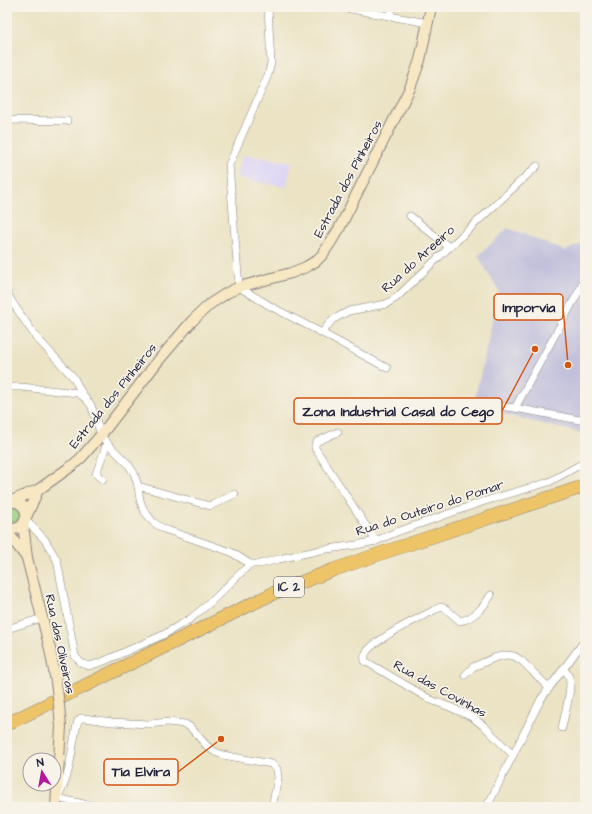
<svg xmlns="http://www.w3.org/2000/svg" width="592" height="814" viewBox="0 0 592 814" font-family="'Architects Daughter',sans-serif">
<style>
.built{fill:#ddd5f6}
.industrial{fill:#c2c1dc}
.green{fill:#94c97a;stroke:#5b765a}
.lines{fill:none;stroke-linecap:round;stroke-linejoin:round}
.street-casing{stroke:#868280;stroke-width:8}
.secondary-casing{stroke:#868280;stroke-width:12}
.highway-casing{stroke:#868280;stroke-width:14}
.street{stroke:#fff;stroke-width:7}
.secondary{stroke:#f8e7c3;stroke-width:10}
.highway{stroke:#eec469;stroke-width:13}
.secondary-bridge-casing{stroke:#868280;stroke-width:12;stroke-linecap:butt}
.secondary-bridge{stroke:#f8e7c3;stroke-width:10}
.labels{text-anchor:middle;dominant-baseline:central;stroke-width:3.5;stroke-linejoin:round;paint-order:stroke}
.shield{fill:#f7f3e8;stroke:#62616f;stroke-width:1}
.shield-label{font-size:12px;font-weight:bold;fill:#22223b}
.street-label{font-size:13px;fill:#22223b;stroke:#f7f3e8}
.leader{fill:none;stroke:#d45411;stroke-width:1.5}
.callout-dot{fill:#d45411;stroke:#f7f3e8;stroke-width:1.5}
.callout{fill:#f7f3e8;stroke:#d45411;stroke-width:1.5}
.callout-label{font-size:14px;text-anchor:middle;font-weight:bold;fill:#22223b}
</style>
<rect width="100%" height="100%" fill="#f7f3e8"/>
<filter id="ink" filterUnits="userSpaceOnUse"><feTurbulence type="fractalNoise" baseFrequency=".025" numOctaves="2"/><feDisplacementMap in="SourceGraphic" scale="8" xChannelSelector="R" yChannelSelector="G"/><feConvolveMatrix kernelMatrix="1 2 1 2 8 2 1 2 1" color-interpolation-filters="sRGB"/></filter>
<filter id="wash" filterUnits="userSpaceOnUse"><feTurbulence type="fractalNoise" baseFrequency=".012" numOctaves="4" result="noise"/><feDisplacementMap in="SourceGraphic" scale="16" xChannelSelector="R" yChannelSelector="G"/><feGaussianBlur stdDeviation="0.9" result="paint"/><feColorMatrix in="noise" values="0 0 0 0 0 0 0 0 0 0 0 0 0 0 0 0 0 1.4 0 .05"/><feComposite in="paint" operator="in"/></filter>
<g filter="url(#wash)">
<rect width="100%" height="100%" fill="#ebe3c4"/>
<path class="built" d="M243 155 292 162 286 187 236 178 238 171Z"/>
<path class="industrial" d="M508 228 565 251 585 242V434L473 407 499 291 478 256Z"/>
<path class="green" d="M11 506C27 507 21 528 7 521V508Z"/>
</g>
<g filter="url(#ink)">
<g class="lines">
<g class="street-casing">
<g id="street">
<path d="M268 7 271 63 268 75 229 165 239 287 270 306 322 333 332 320 349 311 386 304 396 298 439 257 537 166"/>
<path d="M340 7 428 23"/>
<path d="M390 16 392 7"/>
<path d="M7 120 67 121"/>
<path d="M410 216 449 247"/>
<path d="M7 293 12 302 36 337 74 378 80 390 84 396"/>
<path d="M322 333 387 368"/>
<path d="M7 387H21L78 393 86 399 91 405 101 435 107 443 128 464 134 473 138 486 140 500 142 506 145 512 153 522 164 529 231 552 250 564H260L279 559 321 550 356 545 376 541 394 533 482 502 549 482 585 462"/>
<path d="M475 403 515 408 585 421"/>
<path d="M515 408 585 280"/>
<path d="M338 432 318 441 315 444V448L376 541"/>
<path d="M103 480 96 474 107 443"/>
<path d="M138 486 210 506 235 494"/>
<path d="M26 520 45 540 57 560 75 656 81 663 89 666 102 662 163 635 190 619 212 601 250 564"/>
<path d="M491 595C485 606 473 619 460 621L446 609 441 607C427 614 369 641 365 655 364 657 365 659 365 661L431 700 450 707 472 717 485 727 513 755"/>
<path d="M7 629 42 618"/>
<path d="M465 675 473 667 494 658 506 655 514 656 522 661 549 688"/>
<path d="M562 728C564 716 573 688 569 677 568 674 566 672 564 669"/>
<path d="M97 807 57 798C72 775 71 746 78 721L81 718H84L112 722 149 724 168 722 185 724 190 727 207 746 215 752 223 755 272 764 277 769 278 778 272 807"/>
<path d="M485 807 490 801 541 699 585 640"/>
</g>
</g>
<g class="secondary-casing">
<g id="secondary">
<path d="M11 501 38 490 73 465 81 458 101 435 158 361 192 321 210 304 227 293 239 287 291 273 306 267 316 261 323 254 339 229 410 88 420 60 431 7"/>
<path d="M27 515 38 490"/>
<path d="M23 524 27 558 50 649 56 682"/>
<path d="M7 528C30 535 34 499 9 502"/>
<path d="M7 530 14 541 27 558"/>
<path d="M56 807 61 727"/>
</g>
</g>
<g class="highway-casing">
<path id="highway" d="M7 724 274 593 333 570 379 554 585 486"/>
</g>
<use href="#street" class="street"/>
<use href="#secondary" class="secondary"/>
<use href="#highway" class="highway"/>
<g class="secondary-bridge-casing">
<path id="secondary-bridge" d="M56 682 59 705 61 727"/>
</g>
<use href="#secondary-bridge" class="secondary-bridge"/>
</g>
</g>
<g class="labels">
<rect class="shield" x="274" y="577" width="30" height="20" rx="3"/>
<g class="shield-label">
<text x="289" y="587">IC 2</text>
</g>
<g class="street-label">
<text transform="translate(348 179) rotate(-62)">Estrada dos Pinheiros</text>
<text transform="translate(418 259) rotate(-42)">Rua do Areeiro</text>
<text transform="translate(113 396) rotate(-51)">Estrada dos Pinheiros</text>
<text transform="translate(430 508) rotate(-18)">Rua do Outeiro do Pomar</text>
<text transform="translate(60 644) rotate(78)">Rua das Oliveiras</text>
<text transform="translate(440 689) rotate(29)">Rua das Covinhas</text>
</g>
</g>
<path class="leader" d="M568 365L563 307M535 349L502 411M221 739L178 772"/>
<g class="callout-dot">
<circle cx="568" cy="365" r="4"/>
<circle cx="535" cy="349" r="4"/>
<circle cx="221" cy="739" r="4"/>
</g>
<g class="callout">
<rect x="494" y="294" width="69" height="26" rx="4"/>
<rect x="294" y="398" width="208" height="26" rx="4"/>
<rect x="104" y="759" width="74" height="26" rx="4"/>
</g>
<g class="callout-label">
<text x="529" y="312">Imporvia</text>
<text x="398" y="416">Zona Industrial Casal do Cego</text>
<text x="141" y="776">Tia Elvira</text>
</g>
<rect width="592" height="814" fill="none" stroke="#f7f3e8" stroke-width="24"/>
<g transform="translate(42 772) rotate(349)"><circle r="19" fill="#f7f3e8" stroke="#a29fa3"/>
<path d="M0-3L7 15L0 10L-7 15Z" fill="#b5179e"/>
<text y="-6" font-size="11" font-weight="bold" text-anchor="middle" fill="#22223b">N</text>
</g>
</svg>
